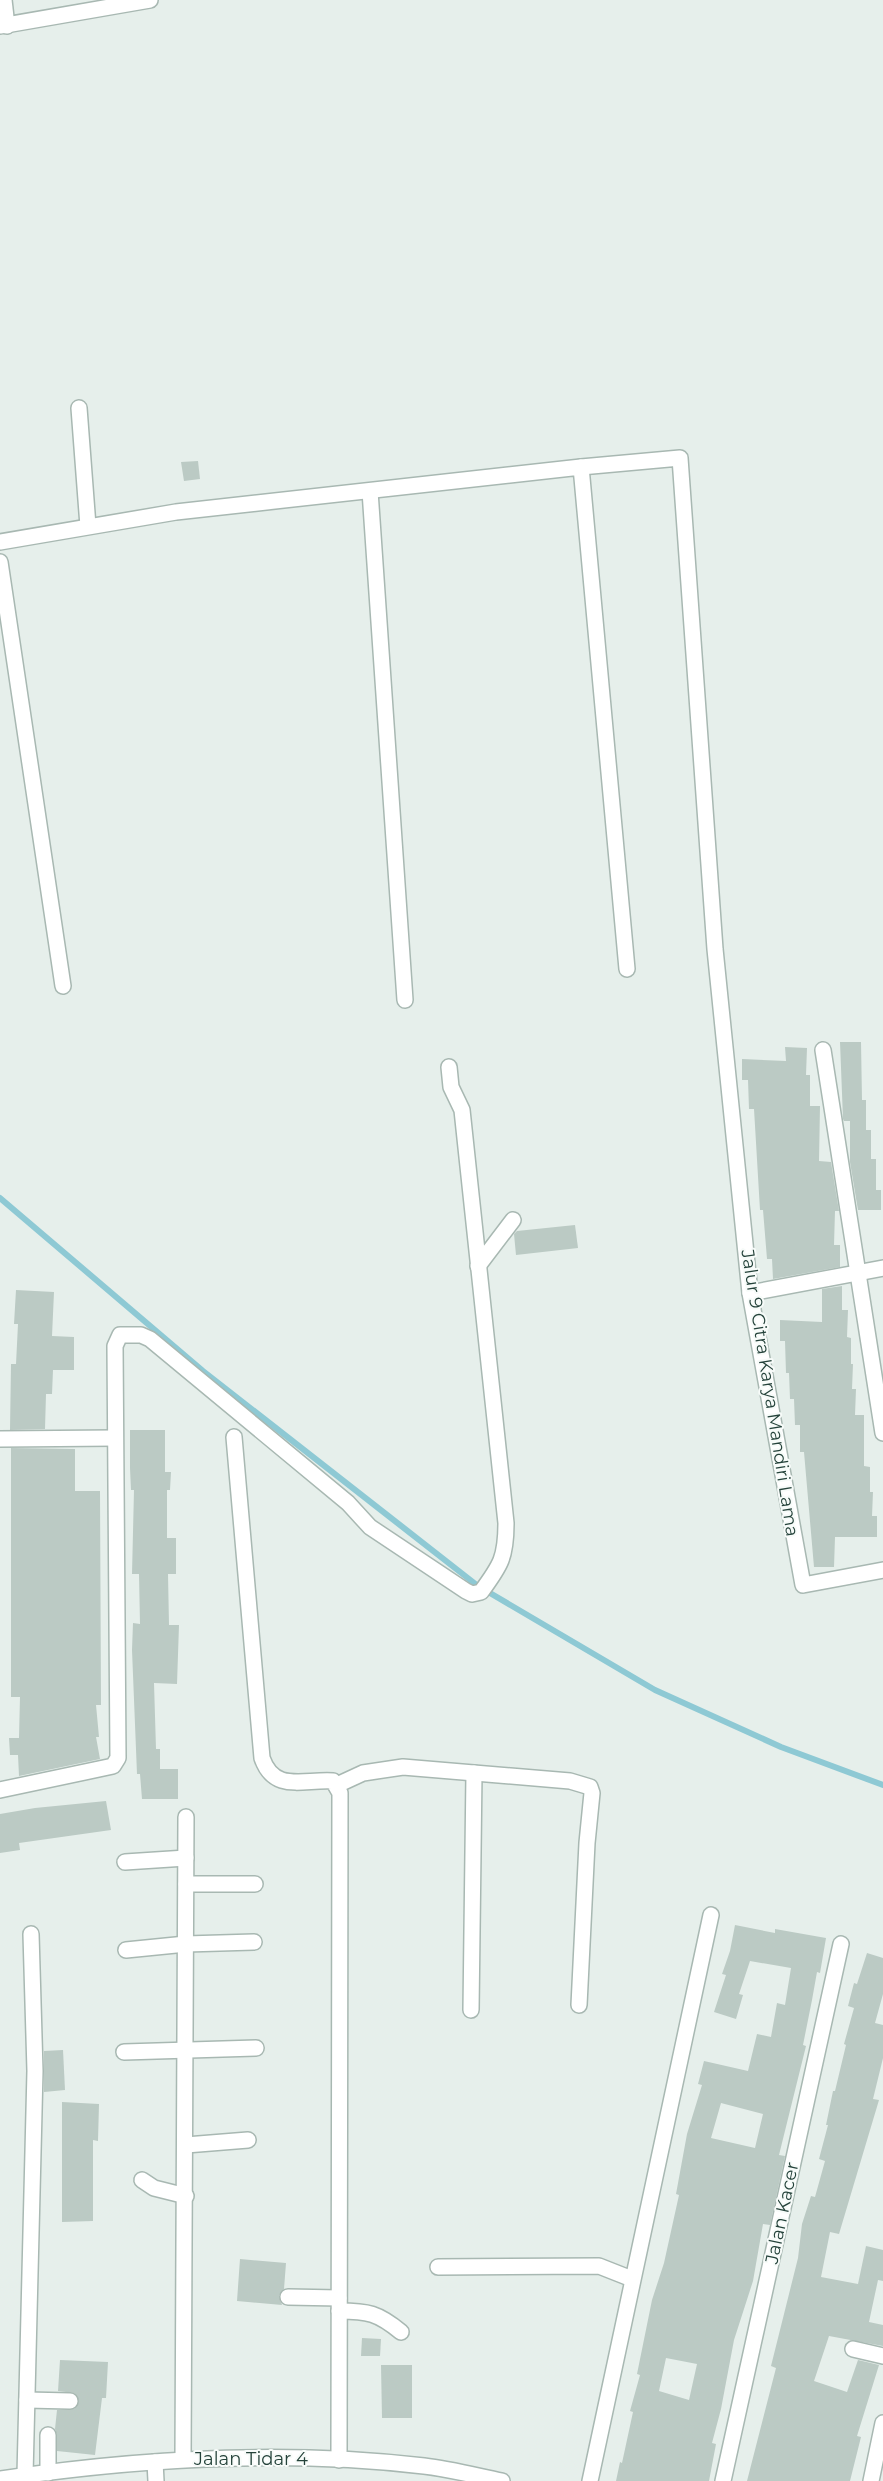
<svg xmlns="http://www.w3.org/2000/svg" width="883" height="2481" viewBox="0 0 883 2481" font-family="Montserrat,sans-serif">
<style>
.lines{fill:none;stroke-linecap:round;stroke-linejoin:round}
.stream{stroke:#8ec9d4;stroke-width:6}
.building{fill:#bbcac4;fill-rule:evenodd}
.minor-casing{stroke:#a8b8b2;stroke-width:18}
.minor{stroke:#fff;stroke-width:15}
.labels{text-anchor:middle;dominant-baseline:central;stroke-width:4;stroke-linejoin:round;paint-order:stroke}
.street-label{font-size:18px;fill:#24423a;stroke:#f7fbf9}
</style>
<rect width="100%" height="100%" fill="#e6efeb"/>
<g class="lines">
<path class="stream" d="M0 1198 203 1371 478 1586 655 1690 781 1747 883 1785"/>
</g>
<g class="building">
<path d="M198 461 200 479 184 481 181 462Z"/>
<path d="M840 1042H861L862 1100H866V1130H871V1159H876V1190H881V1210H858L850 1162V1121H844L843 1119Z"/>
<path d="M785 1047 807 1048 806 1075H810V1106H820L819 1161 831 1162 839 1211H835L834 1245H840V1267L773 1279 772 1259H767L763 1210H760L754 1109H749L748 1080H742V1059L786 1061Z"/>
<path d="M575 1225 578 1248 516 1255 514 1234 517 1231Z"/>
<path d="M842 1286V1310H848L847 1337 851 1338V1364H853L852 1389H856L855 1415H864V1466L870 1467V1492H873L872 1516H877V1537H835L834 1567H814L804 1452H800V1425H795L794 1399H790L789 1373H786L785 1341H780V1320L822 1322V1289Z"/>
<path d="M16 1290 54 1292 52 1336 74 1337V1370H53L52 1394H46L45 1429 10 1430 11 1364H16L18 1324H14Z"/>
<path d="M130 1430H165V1472H171L170 1490H167V1538H176V1574H168L169 1625H179L177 1684 154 1683 156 1749H160V1769H178V1799H142L140 1774H137L132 1650 133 1623 140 1624 139 1574H132L134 1490H131L130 1468Z"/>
<path d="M11 1448 75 1449V1491H100L101 1705H96L99 1737H96L100 1759 19 1776 18 1755H10L9 1738H19L20 1697H11Z"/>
<path d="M106 1801 111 1830 19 1843 20 1850 0 1853V1814L35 1808Z"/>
<path d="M735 1925 775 1933V1929L826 1938 820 1973 817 1972 812 2000 803 2045 806 2046 779 2155 785 2156 770 2225 763 2224 753 2281 734 2340 721 2409 712 2443 716 2444 709 2481H616L620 2462 622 2463 633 2412 630 2411 640 2375 637 2374 652 2300 664 2263 679 2195 676 2194 687 2134 702 2085 698 2084 704 2061 748 2071 757 2034 771 2037 777 2003 785 2005 791 1968 750 1961 739 1994 743 1995 736 2019 714 2012 726 1975 722 1974 730 1951ZM721 2103 763 2114 755 2148 711 2138ZM666 2358 697 2364 689 2400 659 2391Z"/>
<path d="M867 1953 883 1958V1994L875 2023 883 2025V2058L873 2099 879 2100 839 2234 830 2232 821 2277 858 2284 866 2246 883 2250V2281L878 2280 869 2322 883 2325V2346L829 2336 814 2381 847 2392 858 2360 879 2365 857 2436 861 2437 850 2481H747L776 2368 771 2366 798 2258 802 2224 811 2196 815 2197 825 2161 819 2159 828 2125H826L833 2091H835L846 2045 844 2044 854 2008 848 2006 854 1983 857 1984Z"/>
<path d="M63 2050 65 2090 44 2092V2051Z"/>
<path d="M62 2102 99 2104 98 2141 93 2140V2221L62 2222Z"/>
<path d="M240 2259 286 2263 284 2289 279 2296 282 2305 237 2301Z"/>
<path d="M362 2338 381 2339 380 2356H361Z"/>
<path d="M60 2360 108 2362 106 2398H102L95 2455 57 2451V2435L55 2429 57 2410 74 2409 79 2401 74 2393 58 2391Z"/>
<path d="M381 2365H412V2418H382Z"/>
</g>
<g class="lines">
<g class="minor-casing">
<g id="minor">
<path d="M4 0 7 26"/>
<path d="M0 26 150 0"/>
<path d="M79 408 88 526"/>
<path d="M581 467 680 458 715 949 750 1293 803 1585 883 1570"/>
<path d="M370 491 405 1000"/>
<path d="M0 542 176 512 581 467 627 969"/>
<path d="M0 562 63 986"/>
<path d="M823 1050 883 1433"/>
<path d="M478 1266 513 1220"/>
<path d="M750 1293 883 1268"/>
<path d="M234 1437 262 1758C274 1793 303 1779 333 1781L340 1793 339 2460"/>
<path d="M0 1439 115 1438"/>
<path d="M337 1785 363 1773 403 1767 570 1781 590 1787 592 1793 587 1843 579 2005"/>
<path d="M0 1790 113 1766 118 1758 115 1346 120 1335H141L150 1339 348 1503 370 1527 466 1591 472 1594 481 1592C501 1565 506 1557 506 1523L462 1110 451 1087 449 1067"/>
<path d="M125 1862 186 1858"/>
<path d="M186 1884H255"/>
<path d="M126 1950 186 1944 254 1942"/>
<path d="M471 2010 474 1773"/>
<path d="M124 2052 256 2048"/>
<path d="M186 2145 248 2140"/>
<path d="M142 2180 154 2188 186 2196"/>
<path d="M438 2267 599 2266 632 2279"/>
<path d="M288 2297 339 2298"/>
<path d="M339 2311C368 2311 378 2313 401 2332"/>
<path d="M853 2349 883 2356"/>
<path d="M27 2400 70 2401"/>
<path d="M183 2459 186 1817"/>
<path d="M155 2462 156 2481"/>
<path d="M48 2473V2435"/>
<path d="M25 2475 35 2071 31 1934"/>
<path d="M0 2479C140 2458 283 2450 424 2466 450 2469 477 2476 502 2481"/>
<path d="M590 2481 711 1915"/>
<path d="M723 2481 841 1944"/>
<path d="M871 2481 883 2423"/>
</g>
</g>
<use href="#minor" class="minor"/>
</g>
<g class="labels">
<g class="street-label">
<text transform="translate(770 1393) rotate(81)">Jalur 9 Citra Karya Mandiri Lama</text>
<text transform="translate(782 2213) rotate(-78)">Jalan Kacer</text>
<text x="251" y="2459">Jalan Tidar 4</text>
</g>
</g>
</svg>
